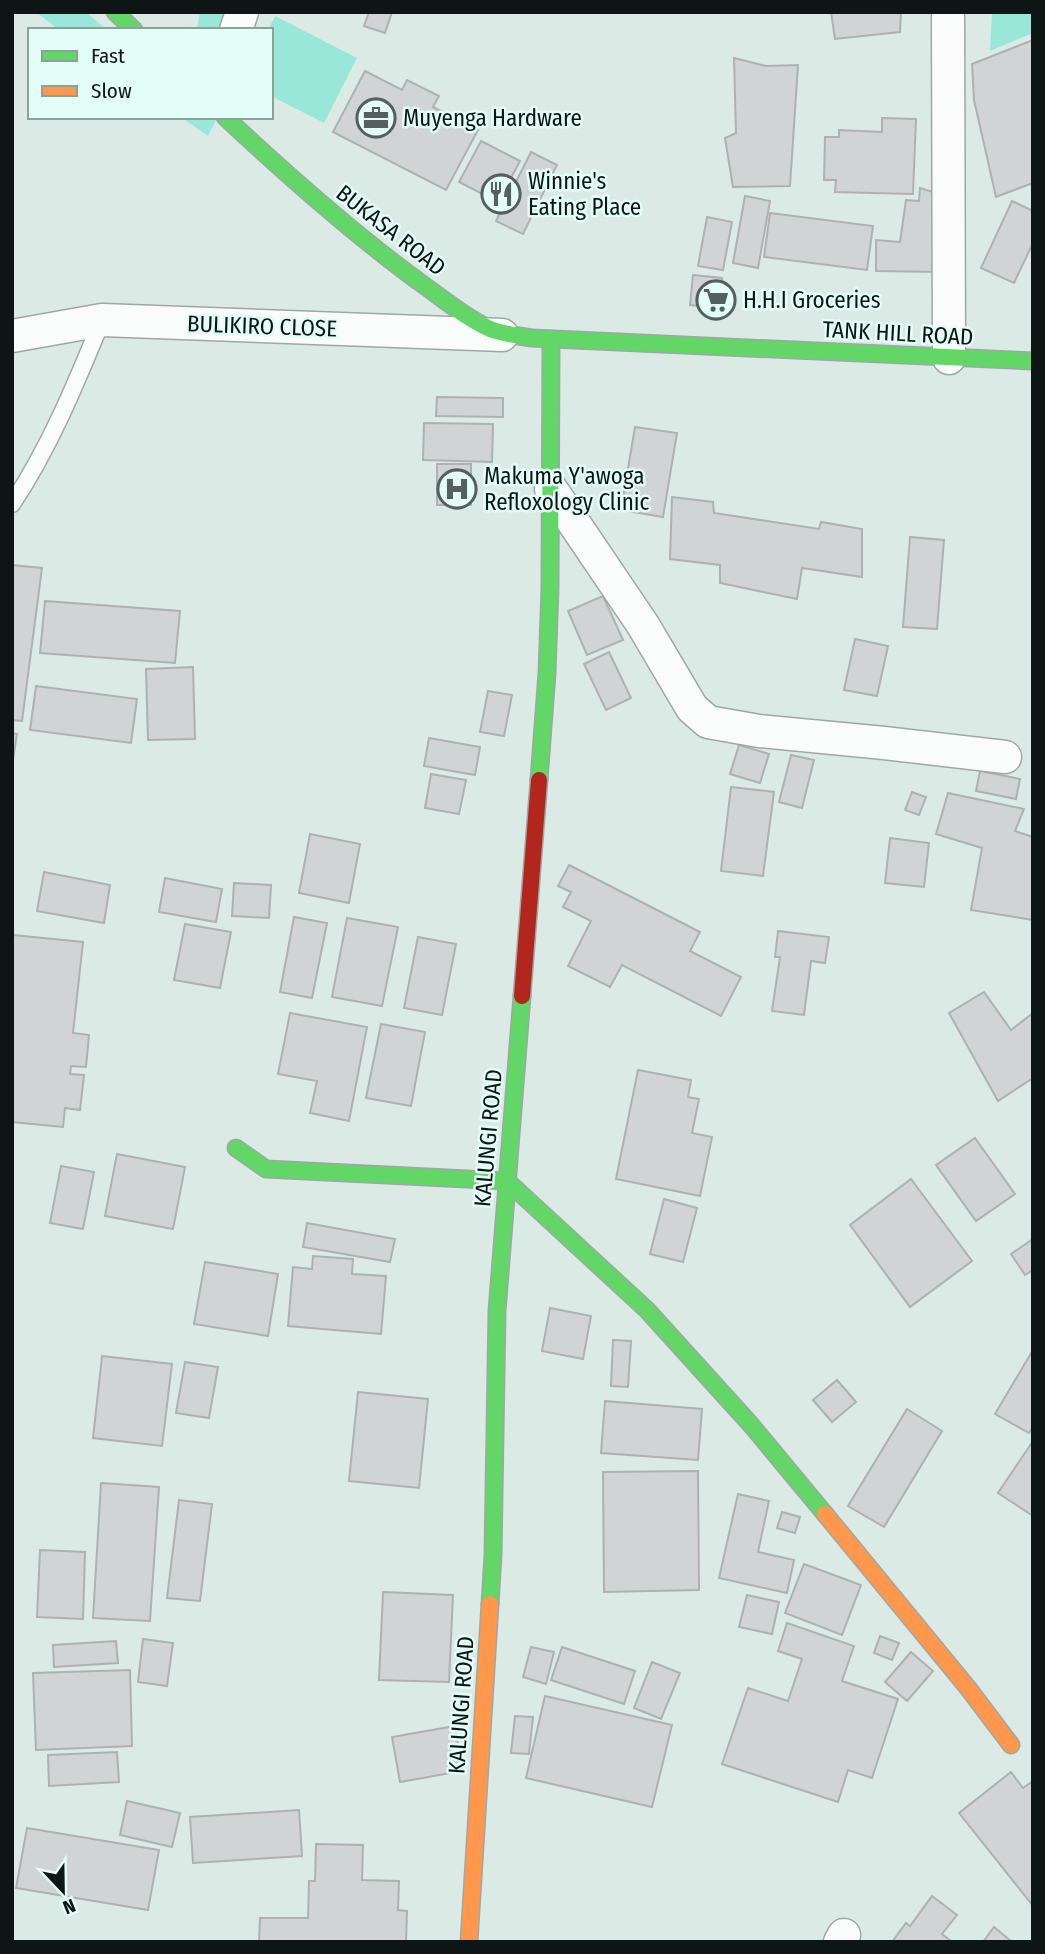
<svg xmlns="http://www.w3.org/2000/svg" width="1045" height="1954" viewBox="0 0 1045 1954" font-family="'Fira Sans Condensed',sans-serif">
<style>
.green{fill:#98e7d8}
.building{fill:#d1d4d5;stroke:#adb1b1;stroke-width:2}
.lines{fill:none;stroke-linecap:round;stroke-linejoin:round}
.lane-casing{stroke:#9da8a5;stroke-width:19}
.street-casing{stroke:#9da8a5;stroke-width:35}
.fast-casing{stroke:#9da8a5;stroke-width:19}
.slow-casing{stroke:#9da8a5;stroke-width:19}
.jam-casing{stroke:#9da8a5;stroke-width:19}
.lane{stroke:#fafcfb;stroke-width:16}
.street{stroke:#fafcfb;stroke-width:32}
.fast{stroke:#63d668;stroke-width:16}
.slow{stroke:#ff974d;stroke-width:16}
.jam{stroke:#b3261e;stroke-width:16}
.labels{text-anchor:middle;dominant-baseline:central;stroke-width:5;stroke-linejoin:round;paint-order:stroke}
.poi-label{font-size:23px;fill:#0d1614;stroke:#e3fdf7;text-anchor:start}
.street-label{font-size:23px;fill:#0d1614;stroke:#e3fdf7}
</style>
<rect width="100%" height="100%" fill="#dceae6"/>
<g class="green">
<path d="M36 12H86L107 30H59Z"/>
<path d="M200 12H230L225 30H199L197 28Z"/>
<path d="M992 12H1033V33L990 51Z"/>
<path d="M275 16 357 58 324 123 271 96V30H268Z"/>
<path d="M181 117H213L216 120 208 136Z"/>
</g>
<g class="building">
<path d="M369 12H392L385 33 364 26Z"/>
<path d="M831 12H901L900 32 835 39Z"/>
<path d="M1033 40V183L996 197 974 100 972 64Z"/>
<path d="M734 58 766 66 798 65 790 186 733 187 725 138 736 133Z"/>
<path d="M365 71 402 90 407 80 439 96 433 107 478 130 446 190 333 132Z"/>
<path d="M882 118 916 119 913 194 835 192 836 180H824L825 137H839V130L882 132Z"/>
<path d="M481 141 520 161 498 202 459 182Z"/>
<path d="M531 152 557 165 523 234 496 221Z"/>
<path d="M920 188 939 194V272L876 271V240L900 242 906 200 919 201Z"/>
<path d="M745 196 770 201 758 268 733 263Z"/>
<path d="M1012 201 1033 211V243L1014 283 981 268Z"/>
<path d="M770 213 873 226 867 270 764 257Z"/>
<path d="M707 217 732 222 723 270 698 266Z"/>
<path d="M693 275 722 278 720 308 690 305Z"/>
<path d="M437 397 503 398V417L436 416Z"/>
<path d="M424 423 493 424 492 462 423 460Z"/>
<path d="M635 427 677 433 663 517 621 510Z"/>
<rect x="437" y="464" width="34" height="41"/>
<path d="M672 497 713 502 714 513 819 529 821 522 862 529V577L802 568 797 599 720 583V565L670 559Z"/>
<path d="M910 537 944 540 937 629 903 627Z"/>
<path d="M12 565 42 568 22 721 12 720Z"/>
<path d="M603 596 623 640 587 655 568 611Z"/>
<path d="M45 601 180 611 175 663 40 653Z"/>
<path d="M855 639 888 646 877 696 844 690Z"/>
<path d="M609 652 631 698 606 710 584 664Z"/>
<path d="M193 667 195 739 148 740 146 669Z"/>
<path d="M36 686 137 699 131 743 30 730Z"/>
<path d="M488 691 512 695 504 736 480 732Z"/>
<path d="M12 733 17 734 12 766Z"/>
<path d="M429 738 480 747 475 775 424 766Z"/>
<path d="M739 745 769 754 760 783 730 774Z"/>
<path d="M791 755 814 760 802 808 779 802Z"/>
<path d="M980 771 1020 779 1016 799 976 791Z"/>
<path d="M431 774 466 780 459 814 425 808Z"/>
<path d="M731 787 774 792 763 876 721 871Z"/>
<path d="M912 792 926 797 919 815 905 810Z"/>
<path d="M948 793 1024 809 1015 831 1033 837V920L971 910 982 848 936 834Z"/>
<path d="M310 834 360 844 349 903 299 893Z"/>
<path d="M890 838 929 843 924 887 885 883Z"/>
<path d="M569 865 700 932 690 951 741 977 721 1016 622 965 610 987 568 966 591 921 563 907 571 892 558 886Z"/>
<path d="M44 872 110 885 104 923 37 911Z"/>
<path d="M165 878 222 889 216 922 159 912Z"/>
<path d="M234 883 271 885 269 918 232 916Z"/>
<path d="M294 917 327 923 312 998 280 992Z"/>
<path d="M347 918 398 927 382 1006 332 997Z"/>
<path d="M185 924 231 932 220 988 174 980Z"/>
<path d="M778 931 829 937 825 963 811 961 804 1015 772 1011 780 957H775Z"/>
<path d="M13 935 83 942 73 1033 89 1035 86 1067 71 1066 70 1074 84 1075 80 1110 65 1108 63 1127 12 1122Z"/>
<path d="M418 937 456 944 442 1015 404 1008Z"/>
<path d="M984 992 1011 1030 1033 1013V1078L998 1101 949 1013Z"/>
<path d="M290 1013 367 1027 349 1121 310 1113 317 1081 278 1074Z"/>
<path d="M381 1024 425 1032 411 1106 366 1098Z"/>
<path d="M638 1070 691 1080 688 1097 699 1099 692 1133 712 1137 700 1196 616 1179Z"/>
<path d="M975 1138 1015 1194 976 1221 936 1165Z"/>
<path d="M117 1154 185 1167 173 1229 105 1216Z"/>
<path d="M61 1166 94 1172 83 1229 50 1223Z"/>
<path d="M911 1179 972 1261 910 1307 850 1225Z"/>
<path d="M664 1199 697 1208 683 1262 650 1254Z"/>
<path d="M307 1223 395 1239 390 1262 303 1247Z"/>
<path d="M1033 1239V1270L1025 1275 1011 1254Z"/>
<path d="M313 1256 353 1259 352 1274 386 1276 381 1334 288 1326 293 1267 312 1269Z"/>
<path d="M205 1262 278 1274 268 1336 194 1324Z"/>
<path d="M550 1308 591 1316 583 1359 542 1351Z"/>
<path d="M613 1340 631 1341 628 1387 611 1386Z"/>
<path d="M1033 1350V1427L1029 1433 995 1414Z"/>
<path d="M102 1356 172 1364 162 1446 93 1438Z"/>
<path d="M185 1362 218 1367 209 1418 176 1413Z"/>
<path d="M837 1380 856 1402 832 1422 813 1400Z"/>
<path d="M358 1392 428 1399 419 1488 349 1481Z"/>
<path d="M605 1401 702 1409 698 1460 601 1453Z"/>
<path d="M907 1409 942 1431 884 1527 848 1506Z"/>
<path d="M1033 1441V1516L998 1493Z"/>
<path d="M698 1471 699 1590 604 1592 603 1472Z"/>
<path d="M101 1483 159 1487 150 1621 93 1618Z"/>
<path d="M738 1494 769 1501 758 1552 794 1560 787 1593 719 1578Z"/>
<path d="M179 1500 212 1504 200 1601 167 1598Z"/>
<path d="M782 1512 800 1517 795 1533 777 1528Z"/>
<path d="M40 1550 85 1552 83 1619 37 1617Z"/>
<path d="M804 1564 861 1585 842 1635 785 1613Z"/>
<path d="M383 1592 453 1595 449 1682 379 1680Z"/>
<path d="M747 1595 779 1602 772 1634 739 1627Z"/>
<path d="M787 1623 854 1646 842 1681 898 1699 872 1778 848 1770 838 1802 722 1764 748 1688 788 1701 802 1659 778 1651Z"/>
<path d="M880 1636 899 1643 892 1660 874 1653Z"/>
<path d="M143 1639 173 1643 167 1686 138 1682Z"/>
<path d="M116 1641 118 1663 54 1667 53 1645Z"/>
<path d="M531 1647 554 1652 546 1684 523 1677Z"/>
<path d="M562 1647 635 1671 624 1704 551 1680Z"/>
<path d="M911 1652 933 1671 907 1701 885 1682Z"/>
<path d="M652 1662 680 1673 661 1719 634 1708Z"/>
<path d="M130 1670 132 1746 36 1750 33 1673Z"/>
<path d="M545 1696 672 1725 652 1807 526 1778Z"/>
<path d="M515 1716 533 1717 529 1754 511 1753Z"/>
<path d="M455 1726 462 1771 400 1782 392 1737Z"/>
<path d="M117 1752 119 1782 49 1786 48 1755Z"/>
<path d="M1011 1772 1023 1788 1033 1781V1906L959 1813Z"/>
<path d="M127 1801 180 1813 172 1847 120 1835Z"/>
<path d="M299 1810 302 1856 193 1863 190 1817Z"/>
<path d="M27 1828 159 1850 148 1910 16 1888Z"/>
<path d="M316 1844 363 1845 362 1880 399 1881 398 1910 407 1911 406 1942H259L260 1918H308L309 1881H315Z"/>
<path d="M932 1896 957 1915 942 1934 952 1942H892L906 1923 910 1926Z"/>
<path d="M994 1927 1012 1942H983Z"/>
</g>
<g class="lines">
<g class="lane-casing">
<path id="lane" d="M12 504C50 447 76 383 102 320"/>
</g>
<g class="street-casing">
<g id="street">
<path d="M948 12 949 358"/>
<path d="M236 30 242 12"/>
<path d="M12 336 102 320 502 335"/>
<path d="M551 489 643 625 692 708 708 722 759 731 884 743 1005 757"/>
<path d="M840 1942 844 1935"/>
</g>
</g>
<g class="fast-casing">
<g id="fast">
<path d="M115 12 134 30"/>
<path d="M225 117C287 175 350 231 418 281 441 297 464 317 490 329 503 334 518 336 532 338L1033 361"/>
<path d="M539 780 547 673 550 588 551 339"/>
<path d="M236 1148 266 1169 507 1181 647 1310 752 1426 825 1514"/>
<path d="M490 1604 493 1555 497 1311 522 996"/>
</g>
</g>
<g class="slow-casing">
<g id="slow">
<path d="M825 1514 968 1688 1011 1745"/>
<path d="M469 1942 490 1604"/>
</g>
</g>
<g class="jam-casing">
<path id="jam" d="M522 996 539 780"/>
</g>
<use href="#lane" class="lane"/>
<use href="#street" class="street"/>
<use href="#fast" class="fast"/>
<use href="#slow" class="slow"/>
<use href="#jam" class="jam"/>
</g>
<defs>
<g id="office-ring" transform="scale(2.0125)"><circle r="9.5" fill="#e3fdf7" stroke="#55605e" stroke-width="1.5"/><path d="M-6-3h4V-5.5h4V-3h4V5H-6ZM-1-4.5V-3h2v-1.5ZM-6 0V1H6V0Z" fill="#55605e"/></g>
<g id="restaurant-ring" transform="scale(2.0125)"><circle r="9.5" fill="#e3fdf7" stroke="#55605e" stroke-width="1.5"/><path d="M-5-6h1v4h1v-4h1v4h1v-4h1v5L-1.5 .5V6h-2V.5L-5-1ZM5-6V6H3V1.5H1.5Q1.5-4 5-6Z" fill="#55605e"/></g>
<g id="supermarket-ring" transform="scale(2.0125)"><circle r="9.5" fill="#e3fdf7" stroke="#55605e" stroke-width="1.5"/><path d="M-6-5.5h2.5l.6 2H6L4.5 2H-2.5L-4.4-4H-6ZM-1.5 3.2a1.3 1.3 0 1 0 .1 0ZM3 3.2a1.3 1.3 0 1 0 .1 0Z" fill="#55605e"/></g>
<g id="hospital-ring" transform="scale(2.0125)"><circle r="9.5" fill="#e3fdf7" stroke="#55605e" stroke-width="1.5"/><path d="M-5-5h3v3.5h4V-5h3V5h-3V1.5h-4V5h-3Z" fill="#55605e"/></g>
</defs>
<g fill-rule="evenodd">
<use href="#office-ring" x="376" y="118"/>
<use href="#restaurant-ring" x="501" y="194"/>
<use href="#supermarket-ring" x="716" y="300"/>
<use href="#hospital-ring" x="457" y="489"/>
</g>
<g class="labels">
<g class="poi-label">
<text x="403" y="118">Muyenga Hardware</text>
<text x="528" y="181">Winnie's<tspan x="528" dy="26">Eating Place</tspan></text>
<text x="743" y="300">H.H.I Groceries</text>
<text x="484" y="476">Makuma Y'awoga<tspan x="484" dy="26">Refloxology Clinic</tspan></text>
</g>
<g class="street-label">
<text transform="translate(391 230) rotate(38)">BUKASA ROAD</text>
<text transform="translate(262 326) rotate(2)">BULIKIRO CLOSE</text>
<text transform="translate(898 333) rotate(3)">TANK HILL ROAD</text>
<text transform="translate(488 1138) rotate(-85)">KALUNGI ROAD</text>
<text transform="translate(461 1705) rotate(-86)">KALUNGI ROAD</text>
</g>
</g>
<rect width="1045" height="1954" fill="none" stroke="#0d1614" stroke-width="28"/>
<rect x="28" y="28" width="245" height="91" fill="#e3fdf7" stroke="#8da19c" stroke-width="2"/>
<rect x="42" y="51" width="35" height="10" fill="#63d668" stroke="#8da19c" stroke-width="2"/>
<text x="91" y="63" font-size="21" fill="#0d1614">Fast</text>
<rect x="42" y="86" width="35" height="10" fill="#ff974d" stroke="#8da19c" stroke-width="2"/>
<text x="91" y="98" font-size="21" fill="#0d1614">Slow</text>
<g transform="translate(63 1891) rotate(158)" stroke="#e3fdf7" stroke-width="5" paint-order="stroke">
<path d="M0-5L12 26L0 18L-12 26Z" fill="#0d1614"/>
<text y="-10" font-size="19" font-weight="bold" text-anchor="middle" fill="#0d1614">N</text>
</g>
</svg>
